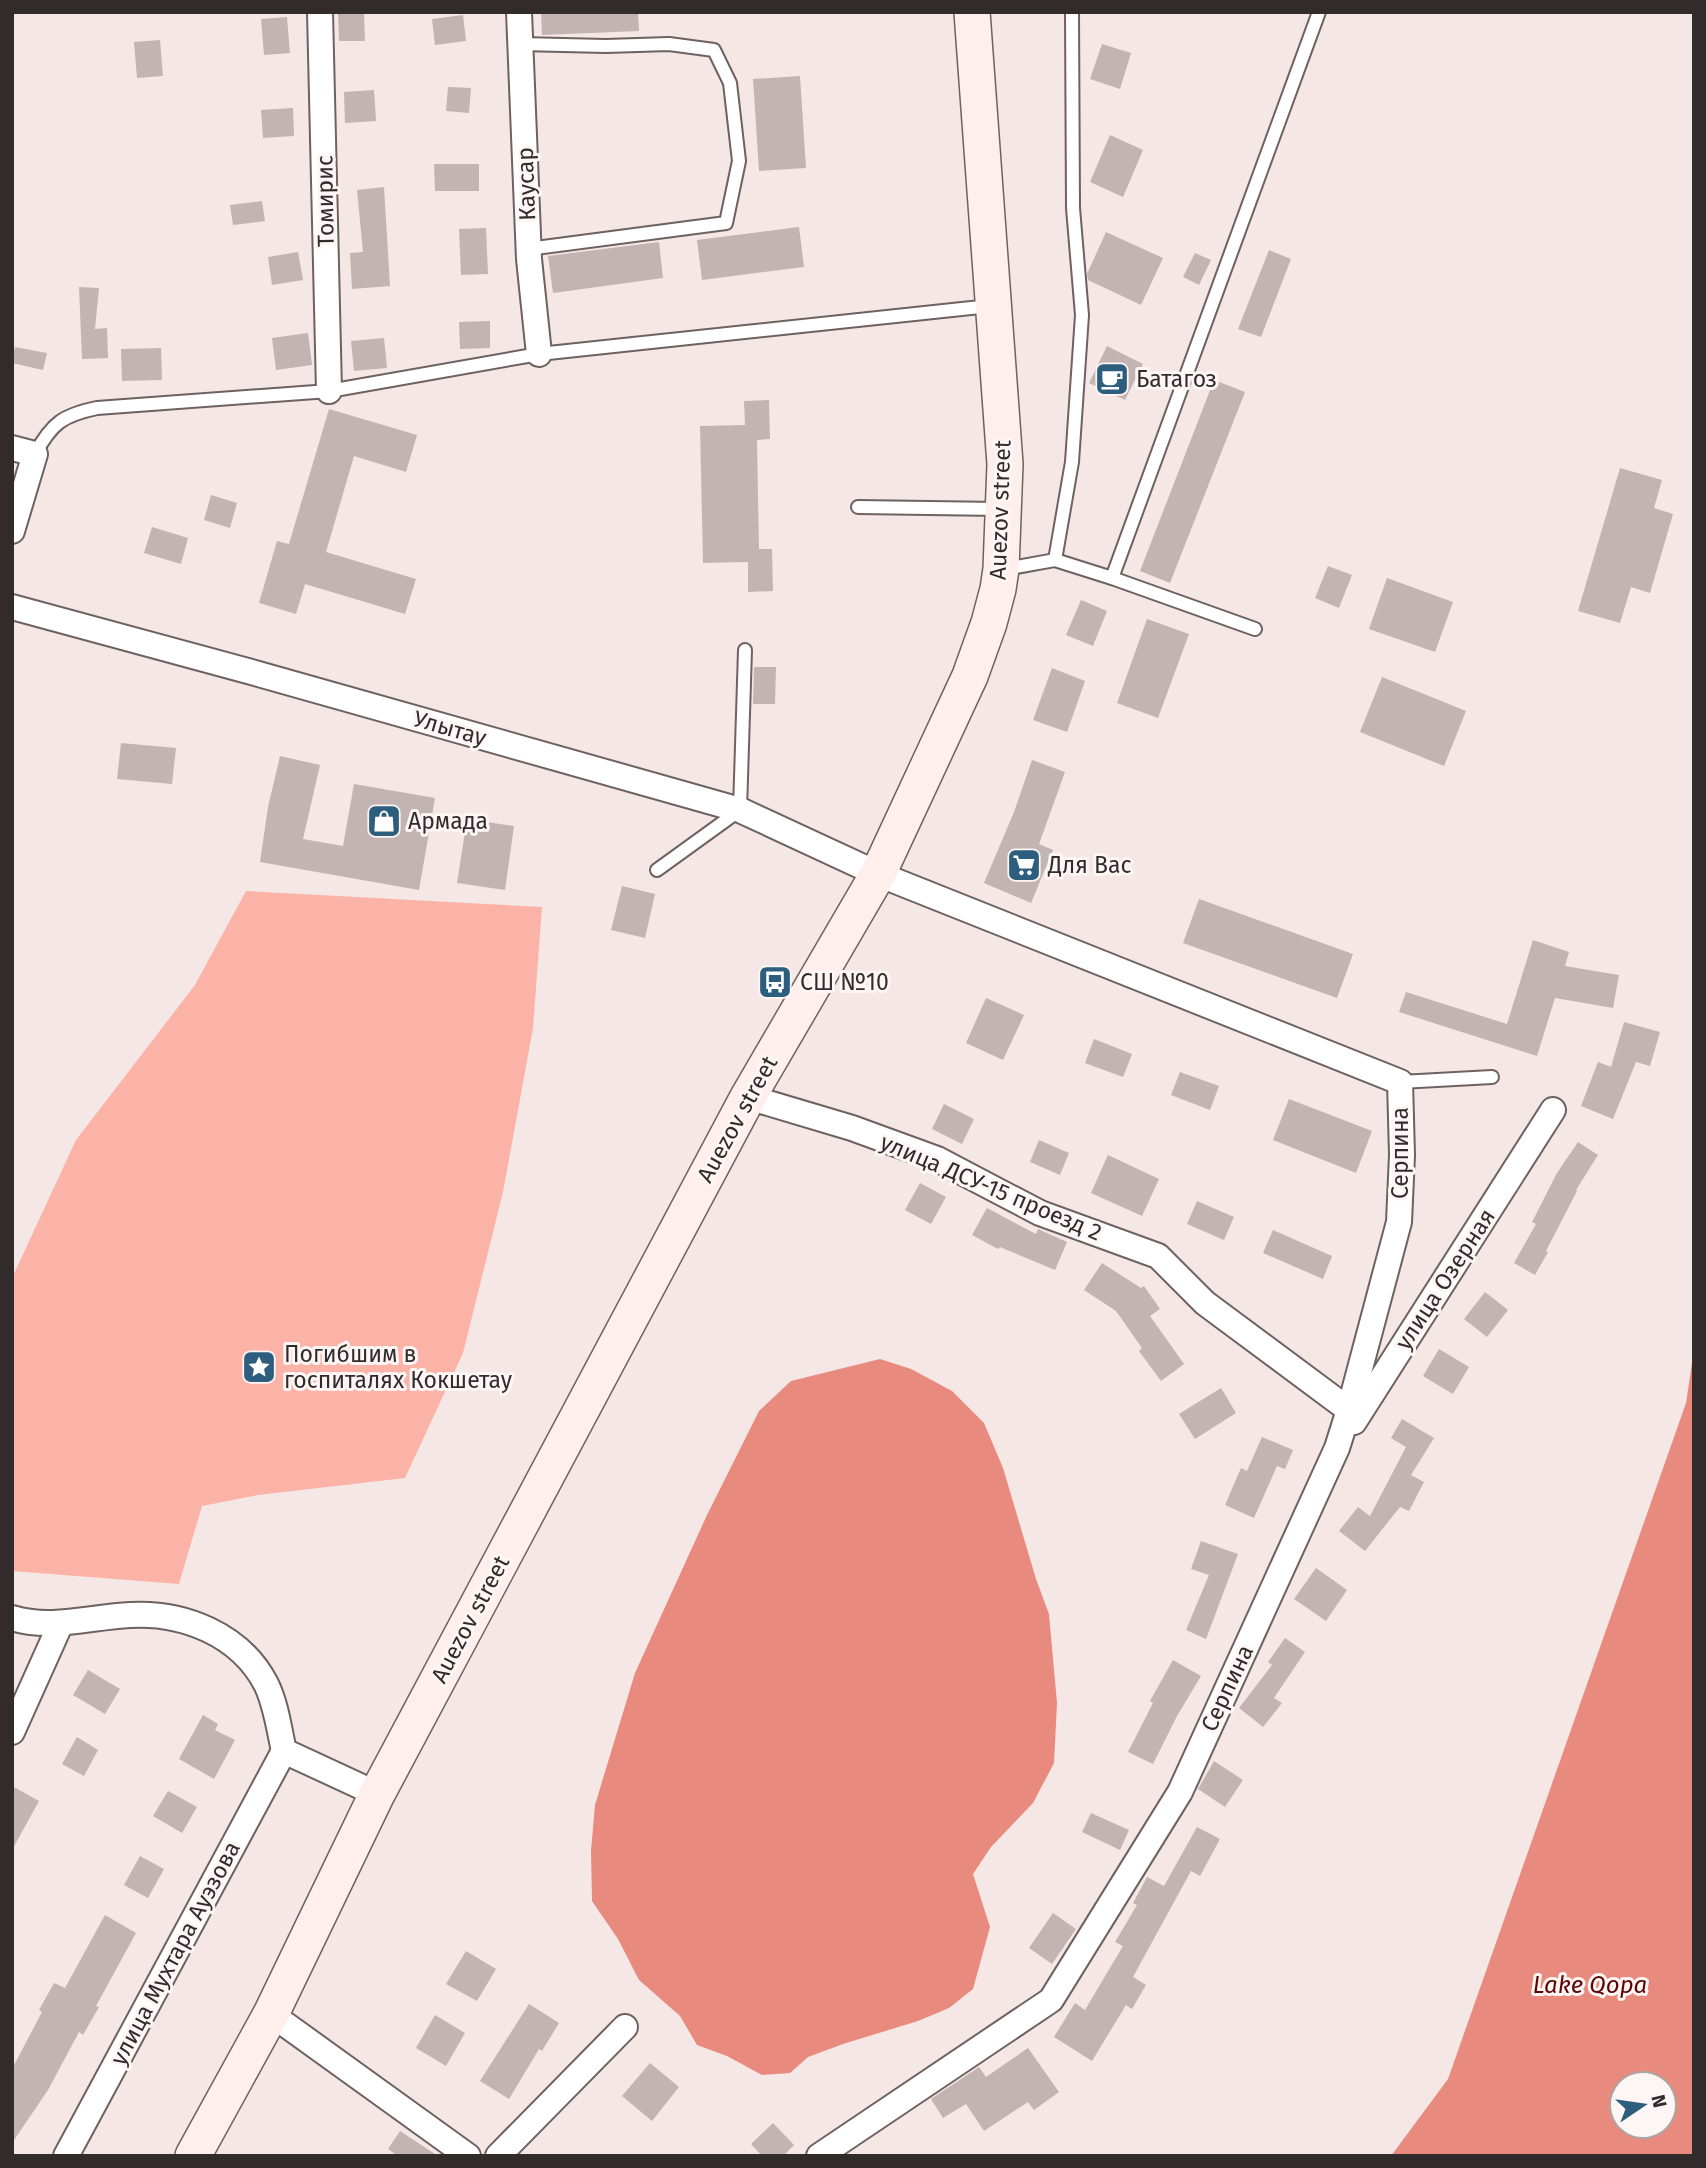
<svg xmlns="http://www.w3.org/2000/svg" width="1706" height="2168" viewBox="0 0 1706 2168" font-family="'Fira Sans',sans-serif">
<style>
.green{fill:#fbb3a8}
.water{fill:#e88a7d;fill-rule:evenodd}
.building{fill:#c1b4b2}
.lines{fill:none;stroke-linecap:round;stroke-linejoin:round}
.lane-casing{stroke:#6d6260;stroke-width:16}
.street-casing{stroke:#6d6260;stroke-width:28}
.secondary-casing{stroke:#6d6260;stroke-width:38}
.lane{stroke:#fff;stroke-width:12}
.street{stroke:#fff;stroke-width:24}
.secondary{stroke:#feeeec;stroke-width:35}
.labels{text-anchor:middle;dominant-baseline:central;stroke-width:6;stroke-linejoin:round;paint-order:stroke}
.street-label{font-size:23px;fill:#312c2b;stroke:#fef6f4}
.poi-label{font-size:23px;fill:#312c2b;stroke:#fef6f4;text-anchor:start}
.water-label{font-size:24px;font-style:italic;fill:#5c0504;stroke:#fef6f4}
</style>
<rect width="100%" height="100%" fill="#f5e7e5"/>
<path class="green" d="M246 891 542 907 533 1028 503 1192 463 1353 405 1478 258 1495 202 1506 179 1584 12 1571V1278L76 1140 195 985Z"/>
<g class="water">
<path d="M1694 1350V2156H1391L1448 2079 1686 1403ZM1622 2084H1664V2126H1622Z"/>
<path d="M880 1359 911 1369 952 1391 984 1423 1003 1468 1036 1579 1049 1614 1057 1703 1054 1763 1033 1803 991 1847 973 1874 990 1927 973 1989 949 2008 918 2021 843 2044 808 2057 790 2073 762 2075 727 2056 697 2045 680 2016 639 1980 618 1939 592 1901 591 1851 595 1805 635 1673 707 1515 759 1411 791 1381Z"/>
</g>
<g class="building">
<path d="M338 12H364L365 41H339Z"/>
<path d="M541 12H638L639 31 542 35Z"/>
<path d="M463 15 466 41 435 45 432 19Z"/>
<path d="M287 17 290 53 264 55 261 19Z"/>
<path d="M160 40 163 76 137 78 134 42Z"/>
<path d="M1102 44 1131 53 1120 89 1090 79Z"/>
<path d="M800 76 806 168 759 171 753 79Z"/>
<path d="M448 87 471 88 469 113 446 111Z"/>
<path d="M374 90 376 121 345 123 344 92Z"/>
<path d="M293 108 294 136 263 138 261 110Z"/>
<path d="M1110 135 1143 150 1123 197 1090 182Z"/>
<path d="M434 164H479V191H435Z"/>
<path d="M384 187 390 286 352 289 350 253 363 252 357 190Z"/>
<path d="M262 201 265 221 233 225 230 205Z"/>
<path d="M799 227 804 267 702 280 697 240Z"/>
<path d="M486 228 488 274 461 275 459 229Z"/>
<path d="M1106 232 1163 258 1141 305 1088 280 1087 274Z"/>
<path d="M659 242 663 278 553 293 548 256Z"/>
<path d="M1269 250 1291 259 1261 337 1238 329Z"/>
<path d="M298 252 303 280 272 285 268 257Z"/>
<path d="M1195 253 1211 260 1199 285 1183 277Z"/>
<path d="M79 287 99 288 95 329 107 328 108 358 82 359Z"/>
<path d="M490 321V348L460 349 459 322Z"/>
<path d="M308 333 312 365 276 370 272 338Z"/>
<path d="M384 338 387 368 354 371 351 341Z"/>
<path d="M1107 346 1143 364 1125 400 1089 383Z"/>
<path d="M15 347 47 353 43 370 12 363Z"/>
<path d="M161 348 162 380 122 381 121 349Z"/>
<path d="M1214 380 1245 392 1170 583 1140 571Z"/>
<path d="M769 400 770 439 757 440 759 549H772L773 591 748 592V562L703 563 700 426 745 425 744 401Z"/>
<path d="M329 409 417 435 406 472 354 456 326 552 416 579 405 614 305 584 296 614 259 603 277 541 289 544Z"/>
<path d="M1620 468 1662 480 1654 508 1673 514 1650 593 1631 587 1620 623 1578 611Z"/>
<path d="M211 495 237 503 230 528 204 520Z"/>
<path d="M152 527 188 538 181 564 144 553Z"/>
<path d="M1328 566 1352 575 1339 608 1315 598Z"/>
<path d="M1387 578 1453 602 1435 652 1369 629Z"/>
<path d="M1081 600 1107 611 1093 646 1066 635Z"/>
<path d="M1147 619 1189 634 1158 718 1117 703Z"/>
<path d="M754 667H776L775 704H753Z"/>
<path d="M1052 668 1085 681 1067 732 1033 720Z"/>
<path d="M1382 677 1466 711 1444 766 1360 732Z"/>
<path d="M121 743 176 748 172 784 117 779Z"/>
<path d="M280 756 320 765 303 839 343 846 354 784 435 798 419 890 260 862 268 807Z"/>
<path d="M1032 760 1065 772 1039 844 1053 850 1031 903 984 883 1014 812Z"/>
<path d="M467 819 514 826 505 890 457 883Z"/>
<path d="M622 886 655 894 645 938 611 930Z"/>
<path d="M1199 899 1353 954 1337 998 1183 943Z"/>
<path d="M1533 940 1569 952 1565 966 1619 975 1613 1008 1555 998 1537 1056 1399 1012 1406 992 1507 1024Z"/>
<path d="M986 998 1024 1015 1003 1060 966 1043Z"/>
<path d="M1624 1022 1660 1032 1650 1066 1636 1062 1613 1119 1581 1106 1598 1062 1611 1067Z"/>
<path d="M1094 1039 1132 1054 1123 1077 1085 1063Z"/>
<path d="M1180 1072 1219 1086 1210 1110 1171 1095Z"/>
<path d="M1289 1099 1372 1131 1356 1173 1273 1140Z"/>
<path d="M944 1104 974 1119 962 1144 932 1129Z"/>
<path d="M1039 1140 1069 1153 1060 1175 1030 1162Z"/>
<path d="M1578 1142 1598 1155 1576 1190 1577 1191 1546 1251 1548 1252 1535 1275 1514 1263 1536 1224 1532 1222 1557 1173Z"/>
<path d="M1108 1155 1159 1179 1142 1216 1091 1193Z"/>
<path d="M920 1183 946 1197 931 1224 905 1210Z"/>
<path d="M1197 1201 1234 1217 1224 1240 1187 1224Z"/>
<path d="M987 1208 1036 1234 1038 1229 1067 1242 1055 1270 1000 1247 998 1249 972 1235Z"/>
<path d="M1273 1230 1332 1256 1323 1279 1263 1253Z"/>
<path d="M1102 1263 1141 1288 1144 1286 1160 1309 1150 1316 1184 1364 1161 1381 1139 1351 1142 1348 1116 1311 1084 1290Z"/>
<path d="M1485 1292 1508 1310 1487 1337 1464 1319Z"/>
<path d="M1439 1349 1469 1367 1453 1394 1423 1376Z"/>
<path d="M1221 1388 1236 1413 1195 1439 1179 1414Z"/>
<path d="M1402 1419 1434 1438 1411 1475 1424 1482 1409 1511 1400 1507 1365 1551 1339 1531 1358 1507 1370 1516 1406 1447 1391 1438Z"/>
<path d="M1262 1437 1293 1450 1285 1469 1277 1466 1254 1518 1225 1505 1241 1468 1247 1471Z"/>
<path d="M1201 1541 1238 1554 1206 1639 1186 1630 1209 1575 1191 1569Z"/>
<path d="M1316 1568 1347 1590 1326 1621 1294 1599Z"/>
<path d="M1285 1638 1305 1652 1274 1698 1282 1703 1263 1727 1239 1708 1272 1665 1268 1662Z"/>
<path d="M1173 1660 1201 1676 1177 1716 1153 1764 1128 1752 1153 1703 1150 1701Z"/>
<path d="M88 1670 120 1689 105 1714 73 1695Z"/>
<path d="M203 1715 218 1724 215 1730 235 1740 214 1779 179 1759Z"/>
<path d="M77 1737 98 1750 84 1776 62 1764Z"/>
<path d="M1214 1761 1243 1780 1225 1807 1198 1789Z"/>
<path d="M12 1786 39 1801 12 1850Z"/>
<path d="M168 1791 197 1807 182 1833 153 1816Z"/>
<path d="M1091 1813 1129 1830 1120 1850 1082 1832Z"/>
<path d="M1197 1827 1220 1839 1200 1876 1191 1871 1133 1977 1146 1985 1132 2009 1126 2005 1092 2061 1054 2037 1075 2003 1085 2010 1123 1946 1115 1942 1137 1905 1133 1903 1147 1877 1164 1886Z"/>
<path d="M140 1856 164 1869 148 1898 124 1885Z"/>
<path d="M1053 1913 1076 1929 1052 1964 1029 1948Z"/>
<path d="M105 1915 136 1933 96 2006 99 2007 83 2035 79 2032 48 2090 12 2143V2069L42 2012 39 2010 54 1983 65 1988Z"/>
<path d="M466 1951 496 1969 477 2001 446 1984Z"/>
<path d="M529 2004 559 2023 542 2051 539 2049 509 2099 480 2081Z"/>
<path d="M435 2015 465 2033 446 2066 416 2048Z"/>
<path d="M1028 2048 1059 2092 1034 2110 1028 2102 984 2131 966 2104 943 2118 931 2099 979 2067 986 2077Z"/>
<path d="M650 2063 679 2087 652 2121 622 2096Z"/>
<path d="M773 2123 794 2145 783 2156H762L751 2144Z"/>
<path d="M400 2131 438 2156H398L388 2149Z"/>
</g>
<g class="lines">
<g class="lane-casing">
<g id="lane">
<path d="M520 44 606 46 669 44 714 50 730 83 739 161 726 223 528 249"/>
<path d="M35 454C52 423 63 415 97 408L329 391 539 354 990 306"/>
<path d="M858 507 1000 509"/>
<path d="M1055 560 1072 462 1082 315 1073 208 1072 12"/>
<path d="M1005 569 1055 560 1112 578 1319 12"/>
<path d="M1112 578 1255 629"/>
<path d="M657 870 740 810 745 650"/>
<path d="M1400 1082 1492 1077"/>
</g>
</g>
<g class="street-casing">
<g id="street">
<path d="M320 12 329 391"/>
<path d="M519 12 529 259 539 354"/>
<path d="M12 448 35 454 12 531"/>
<path d="M12 607 255 673 740 810 878 874 1400 1082 1402 1155 1399 1222 1349 1410 1337 1448 1180 1792 1051 2000 819 2156"/>
<path d="M748 1097 852 1128 937 1159 1040 1213 1158 1256 1205 1303 1349 1410"/>
<path d="M1354 1422 1553 1110"/>
<path d="M12 1618C51 1630 90 1617 130 1615 183 1612 240 1634 266 1684 276 1704 279 1729 284 1751L377 1794"/>
<path d="M12 1732 61 1623"/>
<path d="M271 2014 468 2156"/>
<path d="M66 2156 284 1751"/>
<path d="M498 2156 625 2027"/>
</g>
</g>
<g class="secondary-casing">
<path id="secondary" d="M193 2156 271 2014 377 1794 748 1097 878 874 970 676 989 623 998 589 1001 569 1005 464 972 12"/>
</g>
<use href="#lane" class="lane"/>
<use href="#street" class="street"/>
<use href="#secondary" class="secondary"/>
</g>
<defs>
<g id="cafe-square" transform="scale(1.75)"><rect x="-9" y="-9" width="18" height="18" rx="4" fill="#2e5e7d" stroke="#fef6f4"/><path d="M-5.5-4.5H6V0H3Q3 3.5 0 3.5H-2.5Q-5.5 3.5-5.5 0ZM3-3.2v2h1.7v-2ZM-6 4.5H4V6H-6Z" fill="#fff"/></g>
<g id="shop-square" transform="scale(1.75)"><rect x="-9" y="-9" width="18" height="18" rx="4" fill="#2e5e7d" stroke="#fef6f4"/><path d="M-5-2.5h2.3a2.7 3.5 0 0 1 5.4 0H5L5.5 6h-11ZM-1.5-2.5h3a1.5 2.3 0 0 0-3 0Z" fill="#fff"/></g>
<g id="supermarket-square" transform="scale(1.75)"><rect x="-9" y="-9" width="18" height="18" rx="4" fill="#2e5e7d" stroke="#fef6f4"/><path d="M-6-5.5h2.5l.6 2H6L4.5 2H-2.5L-4.4-4H-6ZM-1.5 3.2a1.3 1.3 0 1 0 .1 0ZM3 3.2a1.3 1.3 0 1 0 .1 0Z" fill="#fff"/></g>
<g id="bus-square" transform="scale(1.75)"><rect x="-9" y="-9" width="18" height="18" rx="4" fill="#2e5e7d" stroke="#fef6f4"/><path d="M-5-6H5V4H4V6H2V4H-2V6H-4V4H-5ZM-3.5-4V0h7V-4ZM-3.5 1.2v1.5H-2V1.2ZM2 1.2v1.5H3.5V1.2Z" fill="#fff"/></g>
<g id="sight-square" transform="scale(1.75)"><rect x="-9" y="-9" width="18" height="18" rx="4" fill="#2e5e7d" stroke="#fef6f4"/><path d="M0-6L1.8-2.2L6-1.7L2.9 1.2L3.7 5.4L0 3.3L-3.7 5.4L-2.9 1.2L-6-1.7L-1.8-2.2Z" fill="#fff"/></g>
</defs>
<g fill-rule="evenodd">
<use href="#cafe-square" x="1112" y="379"/>
<use href="#shop-square" x="384" y="821"/>
<use href="#supermarket-square" x="1024" y="865"/>
<use href="#bus-square" x="775" y="982"/>
<use href="#sight-square" x="259" y="1367"/>
</g>
<g class="labels">
<g class="street-label">
<text transform="translate(526 184) rotate(-92)">Каусар</text>
<text transform="translate(325 201) rotate(-91)">Томирис</text>
<text transform="translate(1000 510) rotate(-88)">Auezov street</text>
<text transform="translate(450 728) rotate(16)">Улытау</text>
<text transform="translate(737 1119) rotate(-61)">Auezov street</text>
<text transform="translate(1400 1153) rotate(-90)">Серпина</text>
<text transform="translate(991 1187) rotate(23)">улица ДСУ-15 проезд 2</text>
<text transform="translate(1445 1279) rotate(-57)">улица Озерная</text>
<text transform="translate(470 1619) rotate(-62)">Auezov street</text>
<text transform="translate(1227 1688) rotate(-65)">Серпина</text>
<text transform="translate(175 1953) rotate(-62)">улица Мухтара Ауэзова</text>
</g>
<g class="poi-label">
<text x="1136" y="379">Батагоз</text>
<text x="408" y="821">Армада</text>
<text x="1048" y="865">Для Вас</text>
<text x="800" y="982">СШ №10</text>
<text x="284" y="1354">Погибшим в<tspan x="284" dy="26">госпиталях Кокшетау</tspan></text>
</g>
<g class="water-label">
<text x="1590" y="1985">Lake Qopa</text>
</g>
</g>
<rect width="1706" height="2168" fill="none" stroke="#312c2b" stroke-width="28"/>
<g transform="translate(1643 2105) rotate(77)"><circle r="33" fill="#fef6f4" stroke="#aca5a4" stroke-width="2"/>
<path d="M0-5L12 26L0 18L-12 26Z" fill="#2e5e7d"/>
<text y="-10" font-size="19" font-weight="bold" text-anchor="middle" fill="#312c2b">N</text>
</g>
</svg>
